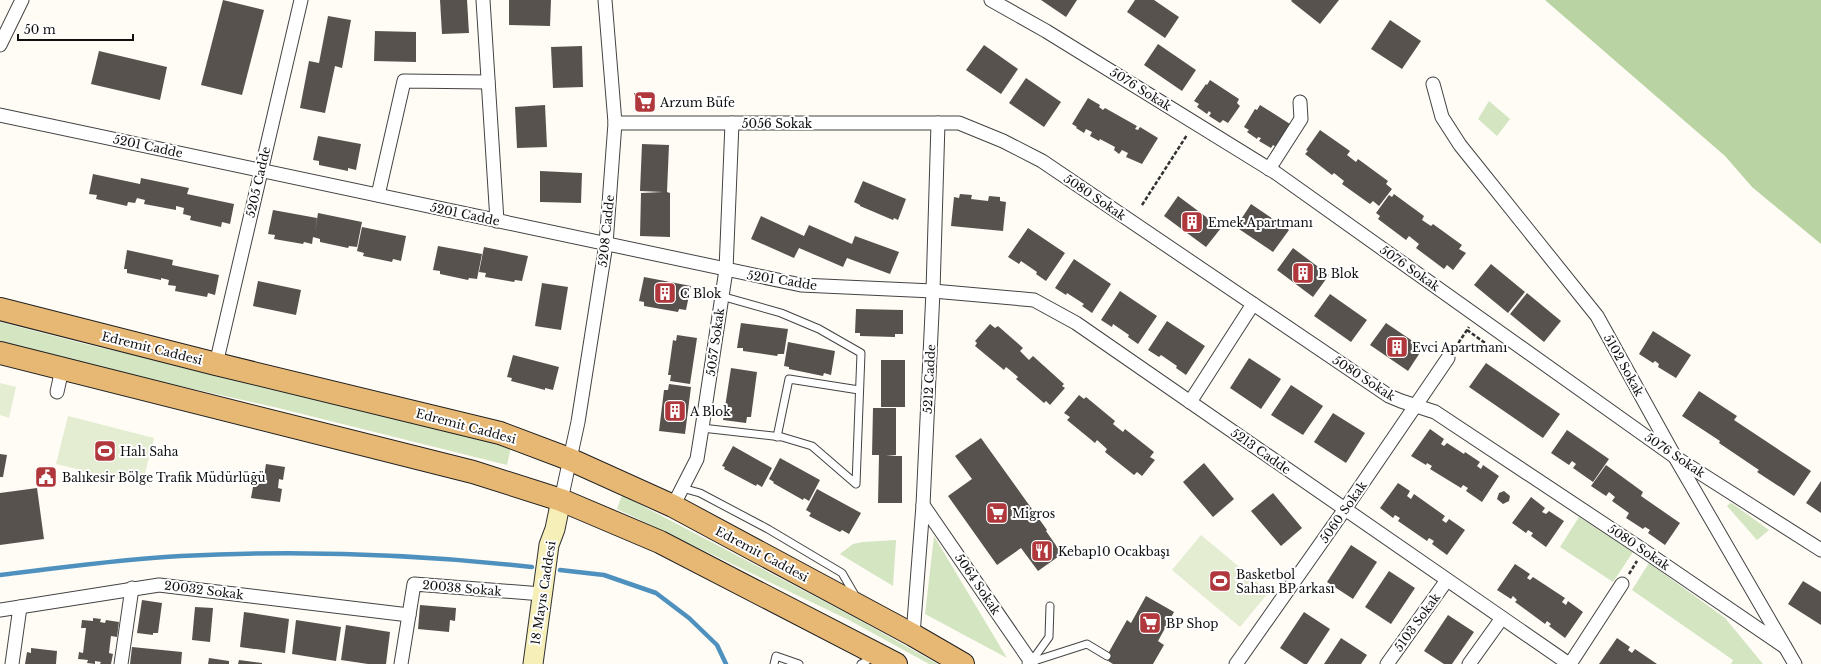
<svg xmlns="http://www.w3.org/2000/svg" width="1821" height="664" viewBox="0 0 1821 664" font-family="'Libre Baskerville',serif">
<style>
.green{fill:#d4e5c1}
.forest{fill:#b9d4a2}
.pitch{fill:#e4edd2}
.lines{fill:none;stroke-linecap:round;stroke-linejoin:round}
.stream{stroke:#4f91be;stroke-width:4.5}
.building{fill:#58524e}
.service-casing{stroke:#434343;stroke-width:9}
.minor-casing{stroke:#434343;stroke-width:15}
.secondary-casing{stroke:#323232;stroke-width:21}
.trunk-casing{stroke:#212121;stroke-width:24}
.path{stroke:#323232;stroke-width:2.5;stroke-dasharray:4 2;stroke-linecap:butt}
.service{stroke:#fff;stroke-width:7}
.minor{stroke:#fff;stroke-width:13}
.secondary{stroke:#f6efb8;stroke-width:19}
.trunk{stroke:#e6b874;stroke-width:22}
.labels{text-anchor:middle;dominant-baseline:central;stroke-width:4;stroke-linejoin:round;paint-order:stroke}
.street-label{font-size:12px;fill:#101010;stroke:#fff}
.poi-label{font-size:12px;fill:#101010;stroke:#fff;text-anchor:start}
</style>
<rect width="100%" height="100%" fill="#fefcf5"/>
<g class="green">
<path d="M1489 101 1510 119 1497 136 1478 119Z"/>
<path d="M0 322 85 344 285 390 511 447 507 465 278 408 91 366 0 341Z"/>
<path d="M622 495 852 616 938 664H929L849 620 617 509Z"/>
<path d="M1730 503 1733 504 1769 530 1757 540 1727 506Z"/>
<path d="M1579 517 1633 552 1613 582 1560 547Z"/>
<path d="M934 536 1007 658 925 614Z"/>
<path d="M896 540 893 586 840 554 853 544 863 542Z"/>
<path d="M1649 563 1725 618 1763 664H1731L1733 660 1632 590Z"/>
</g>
<path class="forest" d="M1545 0H1821V244L1752 187 1725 156Z"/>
<g class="pitch">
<path d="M0 383 16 387 9 418 0 415Z"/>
<path d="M68 416 154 438 142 485 56 464Z"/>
<path d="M1201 535 1269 592 1240 627 1172 570Z"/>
</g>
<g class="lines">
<g class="stream">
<path d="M560 570 604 575 656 593 689 618 717 645 726 664"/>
<path d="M0 575C60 568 120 559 181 556 298 550 416 554 532 567"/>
</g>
</g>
<g class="building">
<path d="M223 0 264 10 242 95 201 85Z"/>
<path d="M440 0H467L469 33 442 34Z"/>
<path d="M509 0H551L550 26 509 25Z"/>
<path d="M1041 0H1077L1066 17Z"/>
<path d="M1135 0H1154L1179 17 1165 38 1127 12Z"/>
<path d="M1292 0H1339L1320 24 1291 1Z"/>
<path d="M328 16 351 20 342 68 335 66 325 113 300 108 309 61 319 63Z"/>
<path d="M1390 20 1421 41 1402 69 1371 49Z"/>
<path d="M375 31 416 32V62L374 61Z"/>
<path d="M1158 44 1196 70 1182 91 1144 65Z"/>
<path d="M984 45 1018 69 1001 94 966 70Z"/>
<path d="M582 46 583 87 553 88 551 47Z"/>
<path d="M99 51 167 67 160 100 91 84Z"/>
<path d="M1026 78 1061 102 1044 127 1009 103Z"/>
<path d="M1210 80 1239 99 1237 103 1240 106 1228 123 1223 120 1220 123 1209 116 1211 113 1209 111 1207 114 1197 107 1199 104 1194 101 1206 84 1207 85Z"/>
<path d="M634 93 655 94V111H635Z"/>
<path d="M1088 98 1100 105 1099 107 1103 110 1105 108 1137 126 1135 129 1138 130 1140 127 1158 138 1142 164 1126 157 1128 153 1122 150 1119 154 1114 150 1115 147 1100 139 1099 141 1090 136 1092 132 1086 129 1084 133 1076 128 1077 127 1072 124Z"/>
<path d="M545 105 547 147 517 148 515 107Z"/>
<path d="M1260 105 1290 124 1286 129 1290 131 1278 148 1273 145 1271 148 1259 141 1261 138 1258 137 1257 139 1247 132 1249 130 1244 127 1255 109 1257 110Z"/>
<path d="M1320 130 1350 151 1347 155 1356 162 1358 159 1388 181 1386 184 1392 189 1379 206 1373 201 1370 204 1342 184 1344 181 1334 173 1332 175 1305 154 1308 151 1306 150Z"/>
<path d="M318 136 361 144 356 170 348 168V171L319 165V161L313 160Z"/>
<path d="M642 144 669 145 667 192 670 193V237L640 236 641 193 663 192 640 191Z"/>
<path d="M540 171 582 173 581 203 540 202Z"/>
<path d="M93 174 140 184 141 178 189 188 187 194 234 204 230 224 222 222 221 227 190 220 191 216 183 214 184 208 176 206V210L144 204 145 200 137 198 135 203 128 202 127 206 96 199 97 195 89 194Z"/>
<path d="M863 181 906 199 898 220 894 218 893 220 860 206V205L854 202Z"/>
<path d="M960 194 972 195 971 199 988 201 989 196 1000 197V201L1006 202 1003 231 951 226 954 197 959 198Z"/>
<path d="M1394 194 1424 216 1422 220 1431 226 1433 224 1462 245 1459 249 1466 253 1453 270 1447 265 1444 269 1416 248 1419 244 1409 236 1406 240 1378 219 1380 216 1376 213 1389 195 1392 197Z"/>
<path d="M1178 196 1221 228 1206 247 1164 216Z"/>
<path d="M1251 204 1289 230 1273 252 1236 227Z"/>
<path d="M273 210 317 218 315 232 318 213 362 222 357 247 349 246 348 248 320 242V239L313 237 312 244 304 242 303 244 274 239 275 235 268 234Z"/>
<path d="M761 216 804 236 809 225 852 244 855 236 899 252 890 274 847 258 843 267 799 248 794 258 751 239Z"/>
<path d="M362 227 406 236 401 261 393 259 392 262 363 256 364 253 357 251Z"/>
<path d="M1028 228 1065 253 1046 281 1036 274 1037 272 1021 261 1019 264 1008 257Z"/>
<path d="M438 246 482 254 477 279 469 278 468 280 440 274V271L433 270Z"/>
<path d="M484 247 528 256 522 281 515 280 514 282 485 277 486 273 479 272Z"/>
<path d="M1293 248 1329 275 1313 297 1277 270Z"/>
<path d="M127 250 173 260 172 265 219 275 215 295 208 293 207 297 175 291 176 286 168 285 169 280 161 278V280L127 273V269H124Z"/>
<path d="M1074 259 1111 284 1092 313 1082 306 1084 304 1067 293 1066 295 1055 288Z"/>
<path d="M1491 264 1525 292 1508 313 1474 285Z"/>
<path d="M644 277 691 286 686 310 679 309 678 312 644 306V302L639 301Z"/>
<path d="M258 281 301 290 296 315 253 306Z"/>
<path d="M542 283 568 287 561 330 535 326Z"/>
<path d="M1120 291 1157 316 1138 344 1128 337 1129 335 1113 324 1112 327 1101 320Z"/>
<path d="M1527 293 1561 321 1544 342 1510 314Z"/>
<path d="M1330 294 1367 320 1351 342 1314 316Z"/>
<path d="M856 309 903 310V334H895V337L860 336V333H855Z"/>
<path d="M1167 321 1205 346 1186 375 1176 368 1177 366 1161 355 1159 357 1148 350Z"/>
<path d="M741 323 788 329 784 354H778L777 356 743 351V348H737Z"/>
<path d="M1386 323 1423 348 1408 371 1370 345Z"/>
<path d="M990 324 995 328 998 326 1023 348 1020 351 1029 360 1033 356 1064 384 1062 386 1065 388 1050 405 1046 401 1044 403 1016 379 1018 377 1011 371 1006 367 1004 370 975 346 977 343 975 341Z"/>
<path d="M1653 331 1691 355 1676 378 1658 367 1659 364 1655 361 1653 363 1639 354Z"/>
<path d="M677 335 697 338 690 384 670 381 671 375H668L673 340 676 341Z"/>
<path d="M788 342 835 351 831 375 824 373 823 376 789 369V367L784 366Z"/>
<path d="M513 355 559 367 553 390 545 388V390L511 381 512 378 507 377Z"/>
<path d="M1249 358 1281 379 1261 409 1230 388Z"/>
<rect x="881" y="360" width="24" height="47"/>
<path d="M1486 363 1560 414 1543 438 1469 387Z"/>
<path d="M731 368 757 372 751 417H747L746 423 723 420Z"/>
<path d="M669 384 691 387 685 434 659 431 664 390H668Z"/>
<path d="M1291 385 1323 406 1303 435 1271 415Z"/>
<path d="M1699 391 1737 416 1734 420 1811 471 1794 496 1757 472 1759 470 1719 443 1720 441 1682 416Z"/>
<path d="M1079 395 1084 399 1086 397 1115 421 1113 424 1123 432 1125 429 1154 452 1150 457 1155 460 1142 476 1137 472 1134 475 1105 452 1107 449 1097 440 1095 443 1067 420 1070 417 1064 413Z"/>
<path d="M873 408H896V455L886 456H902V503H878L879 455H872Z"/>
<path d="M1333 413 1365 433 1346 463 1314 442Z"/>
<path d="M1430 429 1444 439 1441 444 1444 446 1447 443 1464 454 1465 452 1480 462 1477 466 1481 469 1483 465 1499 476 1482 502 1466 491 1468 488 1463 485 1461 488 1430 469 1432 466 1427 463 1426 465 1411 456Z"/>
<path d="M1567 430 1609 459 1593 482 1573 468 1576 464 1572 461 1569 465 1551 453Z"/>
<path d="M981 438 1047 530 1046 531 1062 554 1038 571 1021 548 997 565 948 496 972 479 955 456Z"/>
<path d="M733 446 772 468 762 487 757 484 756 486 724 469 725 467 722 466Z"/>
<path d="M0 454 7 455 3 477H0Z"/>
<path d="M780 458 820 480 809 501 804 498 803 500 773 483 774 482 769 479Z"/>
<path d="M1204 463 1234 499 1213 517 1183 482Z"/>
<path d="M266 464 285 467 283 480 279 479 278 488 282 489 280 502 251 498 253 487H256L260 475 264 476Z"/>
<path d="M1606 465 1643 492 1641 496 1680 523 1665 545 1648 533 1650 530 1645 527 1643 529 1626 518 1629 513 1612 501 1615 497 1609 492 1606 496 1591 486Z"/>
<path d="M1821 481V513L1806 503Z"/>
<path d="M1398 483 1410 491 1407 496 1411 499 1414 494 1445 516 1442 520 1446 523 1449 519 1465 530 1447 555 1432 544 1434 541 1429 538 1427 541 1398 521 1400 518 1395 515 1393 518 1380 508Z"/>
<path d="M37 488 44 539 0 545V493Z"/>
<path d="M817 489 861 513 849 534 842 530 840 532 809 516 811 513 806 510Z"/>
<path d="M1504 491 1510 496 1509 501 1503 504 1497 499 1499 493Z"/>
<path d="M1273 493 1302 528 1281 546 1251 511Z"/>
<path d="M1531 497 1545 508 1542 512 1546 514 1549 511 1564 521 1546 547 1531 536 1533 533 1528 530 1526 533 1512 523Z"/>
<path d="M1351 545 1377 562 1353 599 1327 582Z"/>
<path d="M1515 564 1530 574 1527 578 1530 580 1533 577 1565 598 1562 602 1566 605 1568 601 1583 612 1565 638 1549 626 1551 624 1547 621 1545 624 1515 602 1517 600 1513 596 1511 599 1497 590Z"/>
<path d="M1389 571 1415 588 1391 624 1365 607Z"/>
<path d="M1803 581 1821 592V625L1788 604Z"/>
<path d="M1146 596 1174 612 1158 641 1164 645 1153 664H1113L1105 659 1127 620 1131 623Z"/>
<path d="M142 600 162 603 158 633H153V635L137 633Z"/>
<path d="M420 605 456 608 455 621 450 620 449 632 418 629Z"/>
<path d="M195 607 213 608 210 642 192 640Z"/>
<path d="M244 612 289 619 285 653 240 647Z"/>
<path d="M1304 612 1330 629 1307 664H1304L1280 648Z"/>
<path d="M1448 615 1474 632 1452 664H1444L1424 651Z"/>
<path d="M93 618 101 619 100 622 105 623 106 620 119 622 117 637 111 636 109 653 113 654 111 664H100L101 662 95 661V664L87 663 88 660 78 659 79 652 83 653 86 628H81L82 620 93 621Z"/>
<path d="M296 620 341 627 336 661 292 654Z"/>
<path d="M346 625 390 632 386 664H368L341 660Z"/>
<path d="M1341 638 1367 655 1361 664H1324Z"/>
<path d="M1617 638 1630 647 1628 650 1632 653 1635 649 1657 664H1599Z"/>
<path d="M132 647 182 652 181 664H130Z"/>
<path d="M31 648 57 651 56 664H25L27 652 31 653Z"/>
<path d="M209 658 229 661V664H208Z"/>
<path d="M239 660 262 663V664H238Z"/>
</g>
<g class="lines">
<g class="service-casing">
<g id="service">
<path d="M702 428 782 437 812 446 856 484 861 353 819 329 781 313 721 296"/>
<path d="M777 437 789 379 859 390"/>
<path d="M682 488 700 493 768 529 842 573 856 597"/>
<path d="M1031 662 1087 644 1107 656"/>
<path d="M1031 662 1049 637 1050 606"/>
<path d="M774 664 776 656 799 664"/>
<path d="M861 664 872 658"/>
</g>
</g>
<g class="minor-casing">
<g id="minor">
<path d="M483 0 497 221"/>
<path d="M991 0 1046 31 1276 173 1675 457 1821 550"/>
<path d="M0 45 22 0"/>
<path d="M1433 84 1442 117 1460 145 1597 316 1675 457 1795 664"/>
<path d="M0 115 801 285 933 291 1034 300 1076 323 1569 664"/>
<path d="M615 123H959L1003 141 1042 161 1389 396 1401 401 1435 412 1643 550 1785 647"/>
<path d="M1269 169 1301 119 1300 102"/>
<path d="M378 195 404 81 488 82"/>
<path d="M216 364 301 0"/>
<path d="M57 392 62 369"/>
<path d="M1190 402 1253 304"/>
<path d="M561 500 578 422 606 244 615 123 605 0"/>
<path d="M923 505 1031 662 1029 664"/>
<path d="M673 506 697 459 702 428 726 270 732 123"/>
<path d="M0 610 159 585 409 615"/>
<path d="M913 635 923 505 933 291 938 123"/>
<path d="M12 664 20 607"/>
<path d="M121 664 132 588"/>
<path d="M401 664 414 584 542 594"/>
<path d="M1236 664 1345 509 1448 358"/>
<path d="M1387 664 1447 580"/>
<path d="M1469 664 1502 618"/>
<path d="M1570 664 1622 584"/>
</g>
</g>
<g class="secondary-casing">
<path id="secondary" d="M533 664 549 545 555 529 561 500"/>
</g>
<g class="trunk-casing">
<g id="trunk">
<path d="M0 309 216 364 500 433 569 459 673 506 913 635 963 664"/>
<path d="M0 353 473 472 561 500 660 542 896 664"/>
</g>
</g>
<g class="path">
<path d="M1142 205 1187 135"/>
<path d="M1467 330 1485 343"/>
<path d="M1455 348 1469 327"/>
<path d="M1629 574 1637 561"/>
</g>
<use href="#service" class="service"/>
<use href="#minor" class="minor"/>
<use href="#secondary" class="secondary"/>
<use href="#trunk" class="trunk"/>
</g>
<defs>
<g id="supermarket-square" transform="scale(1.15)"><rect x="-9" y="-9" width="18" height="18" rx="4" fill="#b0383d" stroke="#fff"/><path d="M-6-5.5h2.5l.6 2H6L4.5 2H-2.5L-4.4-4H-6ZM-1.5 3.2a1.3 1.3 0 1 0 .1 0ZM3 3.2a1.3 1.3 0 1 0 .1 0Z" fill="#fff"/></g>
<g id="building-square" transform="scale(1.15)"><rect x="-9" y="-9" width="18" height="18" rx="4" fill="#b0383d" stroke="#fff"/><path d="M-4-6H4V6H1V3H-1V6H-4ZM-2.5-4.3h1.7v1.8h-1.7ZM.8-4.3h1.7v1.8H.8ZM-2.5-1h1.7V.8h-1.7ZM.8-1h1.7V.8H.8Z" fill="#fff"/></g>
<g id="stadium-square" transform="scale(1.15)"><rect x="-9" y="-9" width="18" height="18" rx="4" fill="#b0383d" stroke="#fff"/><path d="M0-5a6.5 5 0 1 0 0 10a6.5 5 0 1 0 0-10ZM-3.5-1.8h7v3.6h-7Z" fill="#fff"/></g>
<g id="civic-square" transform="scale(1.15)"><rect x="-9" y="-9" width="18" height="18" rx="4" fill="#b0383d" stroke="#fff"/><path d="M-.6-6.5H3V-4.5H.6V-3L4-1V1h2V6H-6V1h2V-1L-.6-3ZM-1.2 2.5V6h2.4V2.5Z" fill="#fff"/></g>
<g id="restaurant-square" transform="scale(1.15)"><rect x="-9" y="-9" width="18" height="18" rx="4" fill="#b0383d" stroke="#fff"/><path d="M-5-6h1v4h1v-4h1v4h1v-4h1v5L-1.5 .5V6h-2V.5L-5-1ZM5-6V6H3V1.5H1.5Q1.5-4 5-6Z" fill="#fff"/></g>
</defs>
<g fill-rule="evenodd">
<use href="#supermarket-square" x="645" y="102"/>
<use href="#building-square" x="1192" y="222"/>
<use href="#building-square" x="1303" y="273"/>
<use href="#building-square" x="665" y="293"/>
<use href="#building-square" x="1397" y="347"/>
<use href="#building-square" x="675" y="411"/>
<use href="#stadium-square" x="105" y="451"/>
<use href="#civic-square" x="46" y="477"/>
<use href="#supermarket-square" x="997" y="513"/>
<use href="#restaurant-square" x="1042" y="551"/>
<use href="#stadium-square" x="1220" y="581"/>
<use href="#supermarket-square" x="1150" y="623"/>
</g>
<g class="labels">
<g class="street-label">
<text transform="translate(1141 89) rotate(32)">5076 Sokak</text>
<text x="777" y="123">5056 Sokak</text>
<text transform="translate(148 146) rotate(12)">5201 Cadde</text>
<text transform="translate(258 182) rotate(-77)">5205 Cadde</text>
<text transform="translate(1095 197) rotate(34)">5080 Sokak</text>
<text transform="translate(465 214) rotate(12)">5201 Cadde</text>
<text transform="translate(606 231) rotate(-84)">5208 Cadde</text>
<text transform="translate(1410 268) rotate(35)">5076 Sokak</text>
<text transform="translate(782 280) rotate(9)">5201 Cadde</text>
<text transform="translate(715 342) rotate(-82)">5057 Sokak</text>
<text transform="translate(152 348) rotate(14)">Edremit Caddesi</text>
<text transform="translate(1624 365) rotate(61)">5102 Sokak</text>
<text transform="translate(1364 378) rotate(33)">5080 Sokak</text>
<text transform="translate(929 379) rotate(-87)">5212 Cadde</text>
<text transform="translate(466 426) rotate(15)">Edremit Caddesi</text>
<text transform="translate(1261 451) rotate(35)">5213 Cadde</text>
<text transform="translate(1675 455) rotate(34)">5076 Sokak</text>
<text transform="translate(1343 512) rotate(-55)">5060 Sokak</text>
<text transform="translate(1639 547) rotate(34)">5080 Sokak</text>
<text transform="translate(762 554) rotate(28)">Edremit Caddesi</text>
<text transform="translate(978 584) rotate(56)">5064 Sokak</text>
<text transform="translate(462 588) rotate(5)">20038 Sokak</text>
<text transform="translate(204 590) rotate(7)">20032 Sokak</text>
<text transform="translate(543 593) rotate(-81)">18 Mayıs Caddesi</text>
<text transform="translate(1417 622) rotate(-54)">5103 Sokak</text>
</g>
<g class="poi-label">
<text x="660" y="102">Arzum Büfe</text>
<text x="1208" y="222">Emek Apartmanı</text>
<text x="1318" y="273">B Blok</text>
<text x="680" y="293">C Blok</text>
<text x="1412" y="347">Evci Apartmanı</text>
<text x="690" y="411">A Blok</text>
<text x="120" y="451">Halı Saha</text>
<text x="62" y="477">Balıkesir Bölge Trafik Müdürlüğü</text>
<text x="1012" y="513">Migros</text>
<text x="1058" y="551">Kebap10 Ocakbaşı</text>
<text x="1236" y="574">Basketbol<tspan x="1236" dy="14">Sahası BP arkası</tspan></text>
<text x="1166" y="623">BP Shop</text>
</g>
</g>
<path d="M18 34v6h115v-6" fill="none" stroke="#101010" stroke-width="2"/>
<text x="24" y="34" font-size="12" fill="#101010" stroke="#ffffff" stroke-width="3" paint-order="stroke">50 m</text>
</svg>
